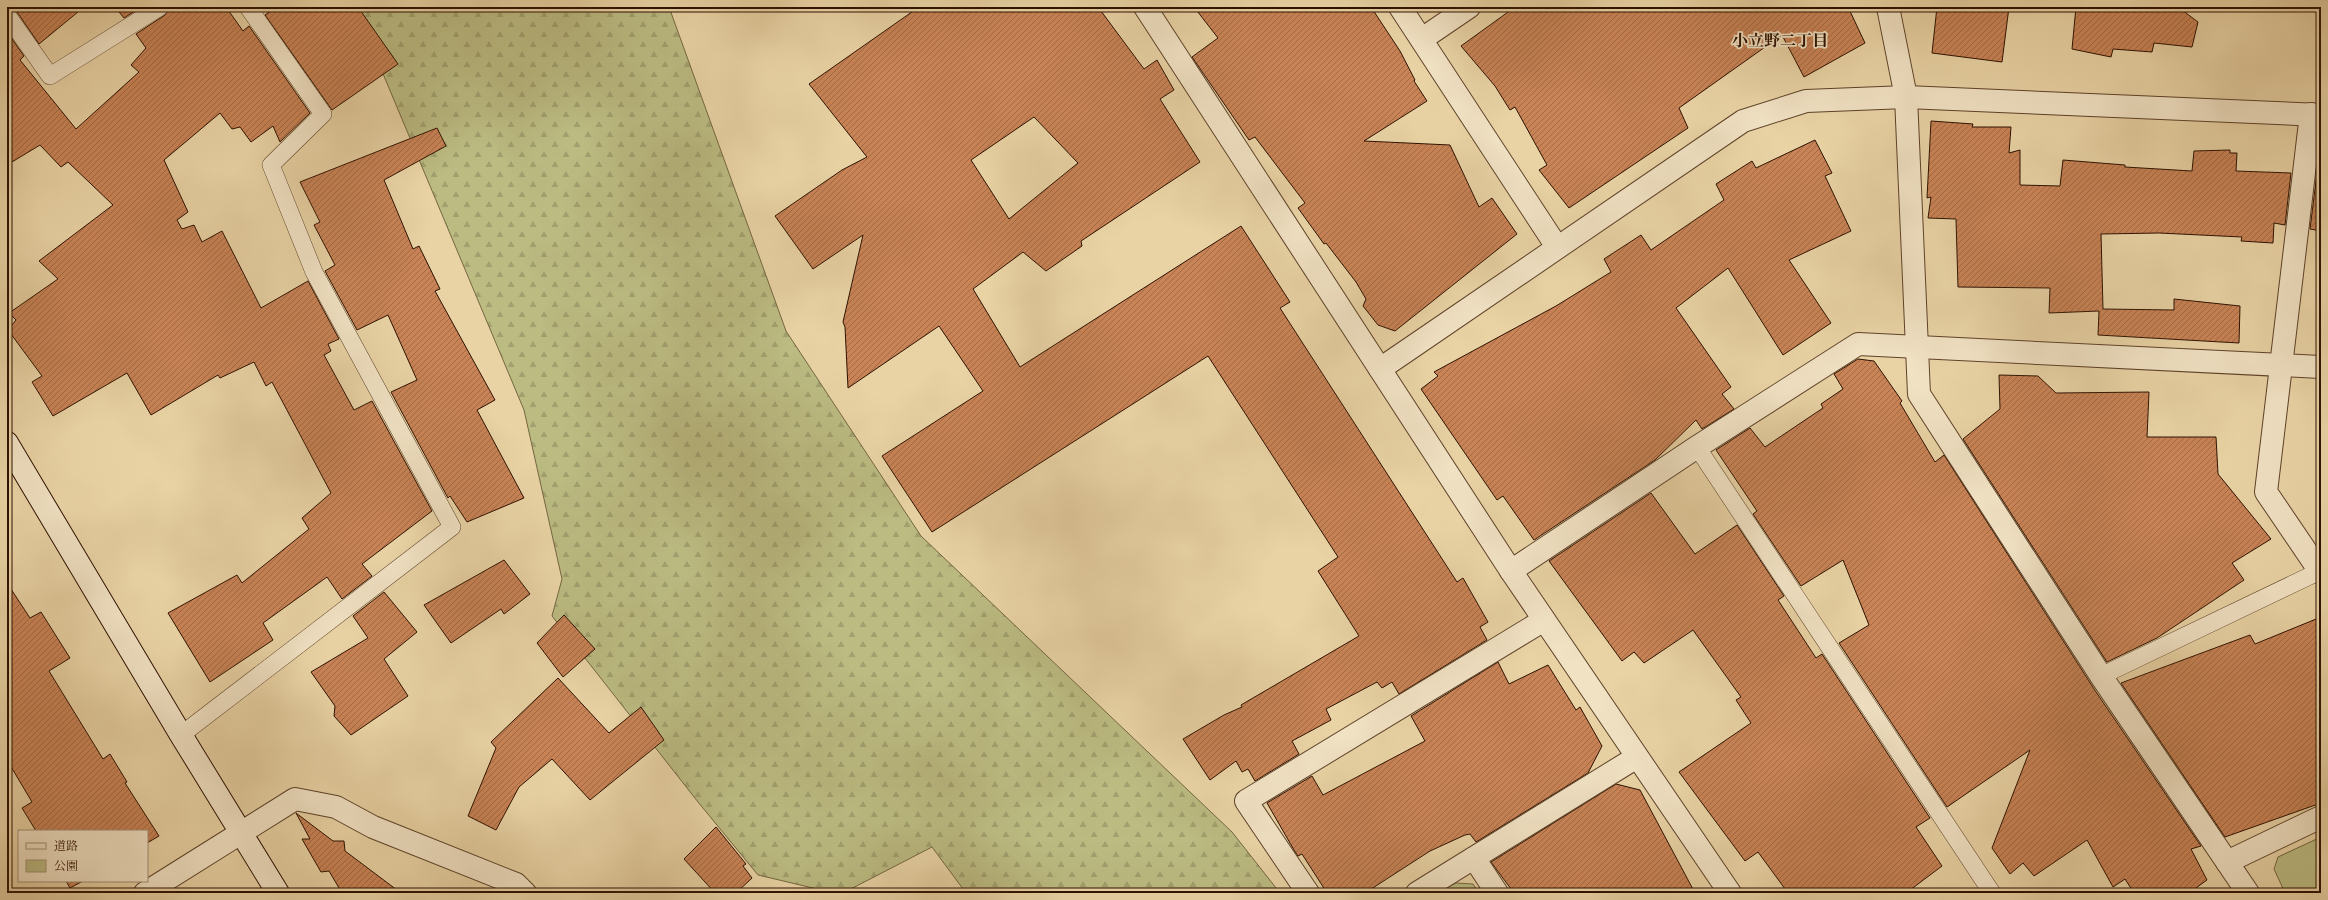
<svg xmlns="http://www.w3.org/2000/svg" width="2328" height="900" viewBox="0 0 2328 900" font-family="'IM FELL Great Primer','Noto Serif JP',serif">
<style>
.forest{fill:url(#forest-firs);stroke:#746641}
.green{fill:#bbbb82;stroke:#746641}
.building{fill:url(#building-hatch);stroke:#2e1100;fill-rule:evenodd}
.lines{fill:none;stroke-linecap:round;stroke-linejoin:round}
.lane-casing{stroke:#5d4229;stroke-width:18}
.street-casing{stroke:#5d4229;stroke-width:24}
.secondary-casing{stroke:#2e1100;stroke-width:24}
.lane{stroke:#f1e2c4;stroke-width:17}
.street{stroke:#f1e2c4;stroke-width:22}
.secondary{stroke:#f1e2c4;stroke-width:22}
.labels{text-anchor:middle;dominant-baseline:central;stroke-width:3.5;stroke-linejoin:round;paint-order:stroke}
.neighbourhood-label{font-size:16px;font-weight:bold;fill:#2e1100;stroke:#f1e2c4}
</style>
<defs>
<pattern id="forest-firs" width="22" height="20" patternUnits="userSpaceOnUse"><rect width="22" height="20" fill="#bbbb82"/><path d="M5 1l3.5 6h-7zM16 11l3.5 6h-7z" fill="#a1a06e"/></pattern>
<pattern id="building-hatch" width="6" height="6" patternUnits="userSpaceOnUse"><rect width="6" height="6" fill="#c88356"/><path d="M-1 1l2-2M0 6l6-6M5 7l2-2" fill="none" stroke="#a36a45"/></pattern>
</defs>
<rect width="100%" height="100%" fill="#e9d3a5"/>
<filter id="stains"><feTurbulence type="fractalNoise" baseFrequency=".005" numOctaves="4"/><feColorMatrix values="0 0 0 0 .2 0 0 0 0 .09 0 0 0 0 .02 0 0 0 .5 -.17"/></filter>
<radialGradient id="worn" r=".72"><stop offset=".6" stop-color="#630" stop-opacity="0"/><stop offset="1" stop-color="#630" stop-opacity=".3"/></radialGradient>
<path class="forest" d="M355 7H669L786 331 921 536 1232 832 1280 893H966L932 847 843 893H834L758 875 698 802 552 616 562 579 524 410Z"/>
<g class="green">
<path d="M2321 837V893H2285L2274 869 2278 857Z"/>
<path d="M1456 883 1473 884 1479 893H1437Z"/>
</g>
<g class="building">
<path d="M25 7H84L39 44 17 12Z"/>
<path d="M115 7H141L124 18Z"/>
<path d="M170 7H226L243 31 249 26 310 113 280 142 273 126 251 142 240 127 232 129 220 113 164 160 188 212 177 220 182 229 194 225 202 242 222 231 261 308 308 281 339 339 328 344 331 351 324 355 354 410 372 401 432 511 362 564 372 576 342 599 327 577 263 623 273 640 210 682 168 613 237 575 242 583 309 529 302 518 331 493 272 382 266 386 254 362 220 378 218 375 151 415 127 373 53 416 32 382 42 376 8 330 16 320 9 313 58 279 39 261 113 205 68 162 61 167 40 145 7 165V32L24 56 20 60 76 129 139 72 131 65 146 48 136 34 165 15Z"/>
<path d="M276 7H358L398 64 332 110 265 15Z"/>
<path d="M919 7H1098L1144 69 1157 60 1174 90 1160 99 1200 162 1081 241 1082 246 1046 271 1023 252 973 289 1020 367 1241 226 1290 302 1280 308 1457 582 1463 578 1488 622 1480 627 1487 640 1399 694 1392 682 1382 688 1377 682 1326 709 1331 720 1292 741 1299 754 1255 781 1248 769 1242 772 1236 761 1210 780 1183 739 1224 715 1242 707 1241 705 1359 636 1318 571 1338 557 1208 356 932 532 882 456 983 391 939 326 848 388 845 327 843 322 863 235 813 269 775 216 842 170 867 157 809 84ZM1034 117 1078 163 1009 219 971 160Z"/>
<path d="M1194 7H1371L1400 51 1415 80 1414 81 1427 101 1364 141 1450 145 1479 207 1492 198 1517 234 1395 331 1378 325 1363 306 1366 299 1356 282 1326 243 1324 244 1298 208 1305 203 1255 137 1249 140 1192 57 1218 38Z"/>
<path d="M1515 7H1848L1865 43 1804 77 1782 35 1679 108 1688 128 1569 208 1539 170 1547 165 1515 107 1510 110 1495 86 1461 46Z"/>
<path d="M1937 7H2009L2002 62 1932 53Z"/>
<path d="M2076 7H2178L2198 22 2192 47 2154 43 2152 52 2113 49 2111 57 2072 49Z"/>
<path d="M1931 121 1973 124 1972 127H2011L2009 153 2020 150V185L2060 186 2063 160 2125 165V167L2192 171 2194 151 2230 150V153H2237L2236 171 2291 173 2285 225 2274 223 2273 243 2241 241 2242 237 2159 233 2101 234 2103 309 2174 310V299L2240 306 2239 343 2098 335 2099 311 2049 313 2050 288 1958 287 1956 219 1928 218 1931 197 1927 198Z"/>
<path d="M437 128 446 146 384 180 413 249 419 246 440 289 435 291 495 400 477 410 524 498 467 522 450 496 448 498 391 392 417 380 388 315 357 330 325 271 335 265 314 225 320 222 300 182Z"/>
<path d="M1815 140 1832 173 1825 176 1851 231 1789 260 1831 323 1783 355 1728 268 1676 308 1731 387 1722 394 1734 409 1702 429 1696 420 1655 460 1534 540 1503 496 1497 500 1421 389 1438 376 1434 372 1556 306 1611 272 1604 259 1641 235 1651 250 1724 200 1716 184 1752 161 1756 168Z"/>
<path d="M2317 173H2321V231L2310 229Z"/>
<path d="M1858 359 1874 361 1902 401 1900 403 1935 462 1944 455 2096 692 2201 846 2191 849 2207 880 2189 893H2134L2125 879 2113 887 2087 840 2034 876 2023 863 2010 874 1992 848 2030 750 1947 807 1839 643 1869 625 1843 560 1801 586 1753 514 1757 511 1716 450 1750 428 1765 447 1823 408 1821 404 1843 389 1834 374Z"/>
<path d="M1999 375 2038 376 2056 393 2149 392 2147 437H2216L2218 474 2271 539 2232 563 2244 580 2157 638 2107 662 1963 439 2000 409Z"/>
<path d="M1651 493 1695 554 1737 525 1784 596 1778 600 1816 658 1822 654 1930 818 1916 827 1942 866 1906 893H1788L1758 852 1745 861 1679 772 1751 723 1736 700 1741 697 1693 630 1644 663 1634 652 1622 661 1549 561Z"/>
<path d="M504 560 530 594 504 614 501 609 451 643 424 605Z"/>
<path d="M7 583 30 618 41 612 70 658 49 671 103 759 110 754 127 782 125 783 159 836 147 843V831H36L22 808 32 802 7 760Z"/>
<path d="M384 592 417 632 384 659 408 696 351 735 334 716 335 706 311 672 368 638 353 616Z"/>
<path d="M564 615 595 649 563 677 537 643Z"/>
<path d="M2321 617V803L2225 837 2121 683 2250 635 2255 644Z"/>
<path d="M1498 662 1509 684 1548 665 1576 710 1580 707 1602 746 1588 773 1476 842 1470 834 1465 835 1430 851 1365 893H1327L1302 854 1298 856 1294 850 1267 803 1312 776 1323 795 1425 741 1411 716Z"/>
<path d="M558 678 609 733 641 707 664 740 590 800 552 759 519 787 496 830 468 816 496 748 491 742Z"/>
<path d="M1616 784 1640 790 1695 893H1514L1491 862Z"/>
<path d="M296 813 333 841H344L345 851 401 893H342L329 871 321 872 302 839H310Z"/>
<path d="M716 827 746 864 743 866 752 878 736 893H715L684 859Z"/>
<path d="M66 881H83L70 888Z"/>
</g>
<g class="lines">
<g class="lane-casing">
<g id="lane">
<path d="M7 15 50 76 160 7"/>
<path d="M1697 447 1992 893"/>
<path d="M2101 676 2320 571"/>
<path d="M181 735 452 527 314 272 271 165 323 114 248 7"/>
</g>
</g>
<g class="street-casing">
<g id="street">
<path d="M1145 7 1511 571 1730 893"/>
<path d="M1400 7 1557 247"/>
<path d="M1888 7 1906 97 1919 394 2101 676 2248 893"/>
<path d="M1422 39 1469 7"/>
<path d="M2311 114 2266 492 2321 573"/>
<path d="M1380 369 1743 121 1806 101 1906 97 2321 115"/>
<path d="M1511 571 1697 447 1858 344 2321 367"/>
<path d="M1474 858 1497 893"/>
<path d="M2227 862 2321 817"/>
<path d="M145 893 295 799 336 807 373 827 516 884 525 893"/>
<path d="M1308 893 1246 801 1544 620"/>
<path d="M1417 893 1637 757"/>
</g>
</g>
<g class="secondary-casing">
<path id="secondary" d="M7 443 181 735 278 893"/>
</g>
<use href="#lane" class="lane"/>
<use href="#street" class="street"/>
<use href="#secondary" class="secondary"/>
</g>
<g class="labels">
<g class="neighbourhood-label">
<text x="1780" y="40">小立野二丁目</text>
</g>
</g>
<rect width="2328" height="900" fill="none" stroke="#e9d3a5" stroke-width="24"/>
<rect x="8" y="8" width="2312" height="884" fill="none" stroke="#2e1100" stroke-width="2"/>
<rect x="12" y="12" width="2304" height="876" fill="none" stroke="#2e1100"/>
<rect x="18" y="830" width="130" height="52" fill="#f1e2c4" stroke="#a38e76"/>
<rect x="26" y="843" width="20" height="6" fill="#f1e2c4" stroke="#a38e76"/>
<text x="54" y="850" font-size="12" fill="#2e1100">道路</text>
<rect x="26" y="860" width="20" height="12" fill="#bbbb82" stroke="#a38e76"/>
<text x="54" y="870" font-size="12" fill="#2e1100">公園</text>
<rect width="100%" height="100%" filter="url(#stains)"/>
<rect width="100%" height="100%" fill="url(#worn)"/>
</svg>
